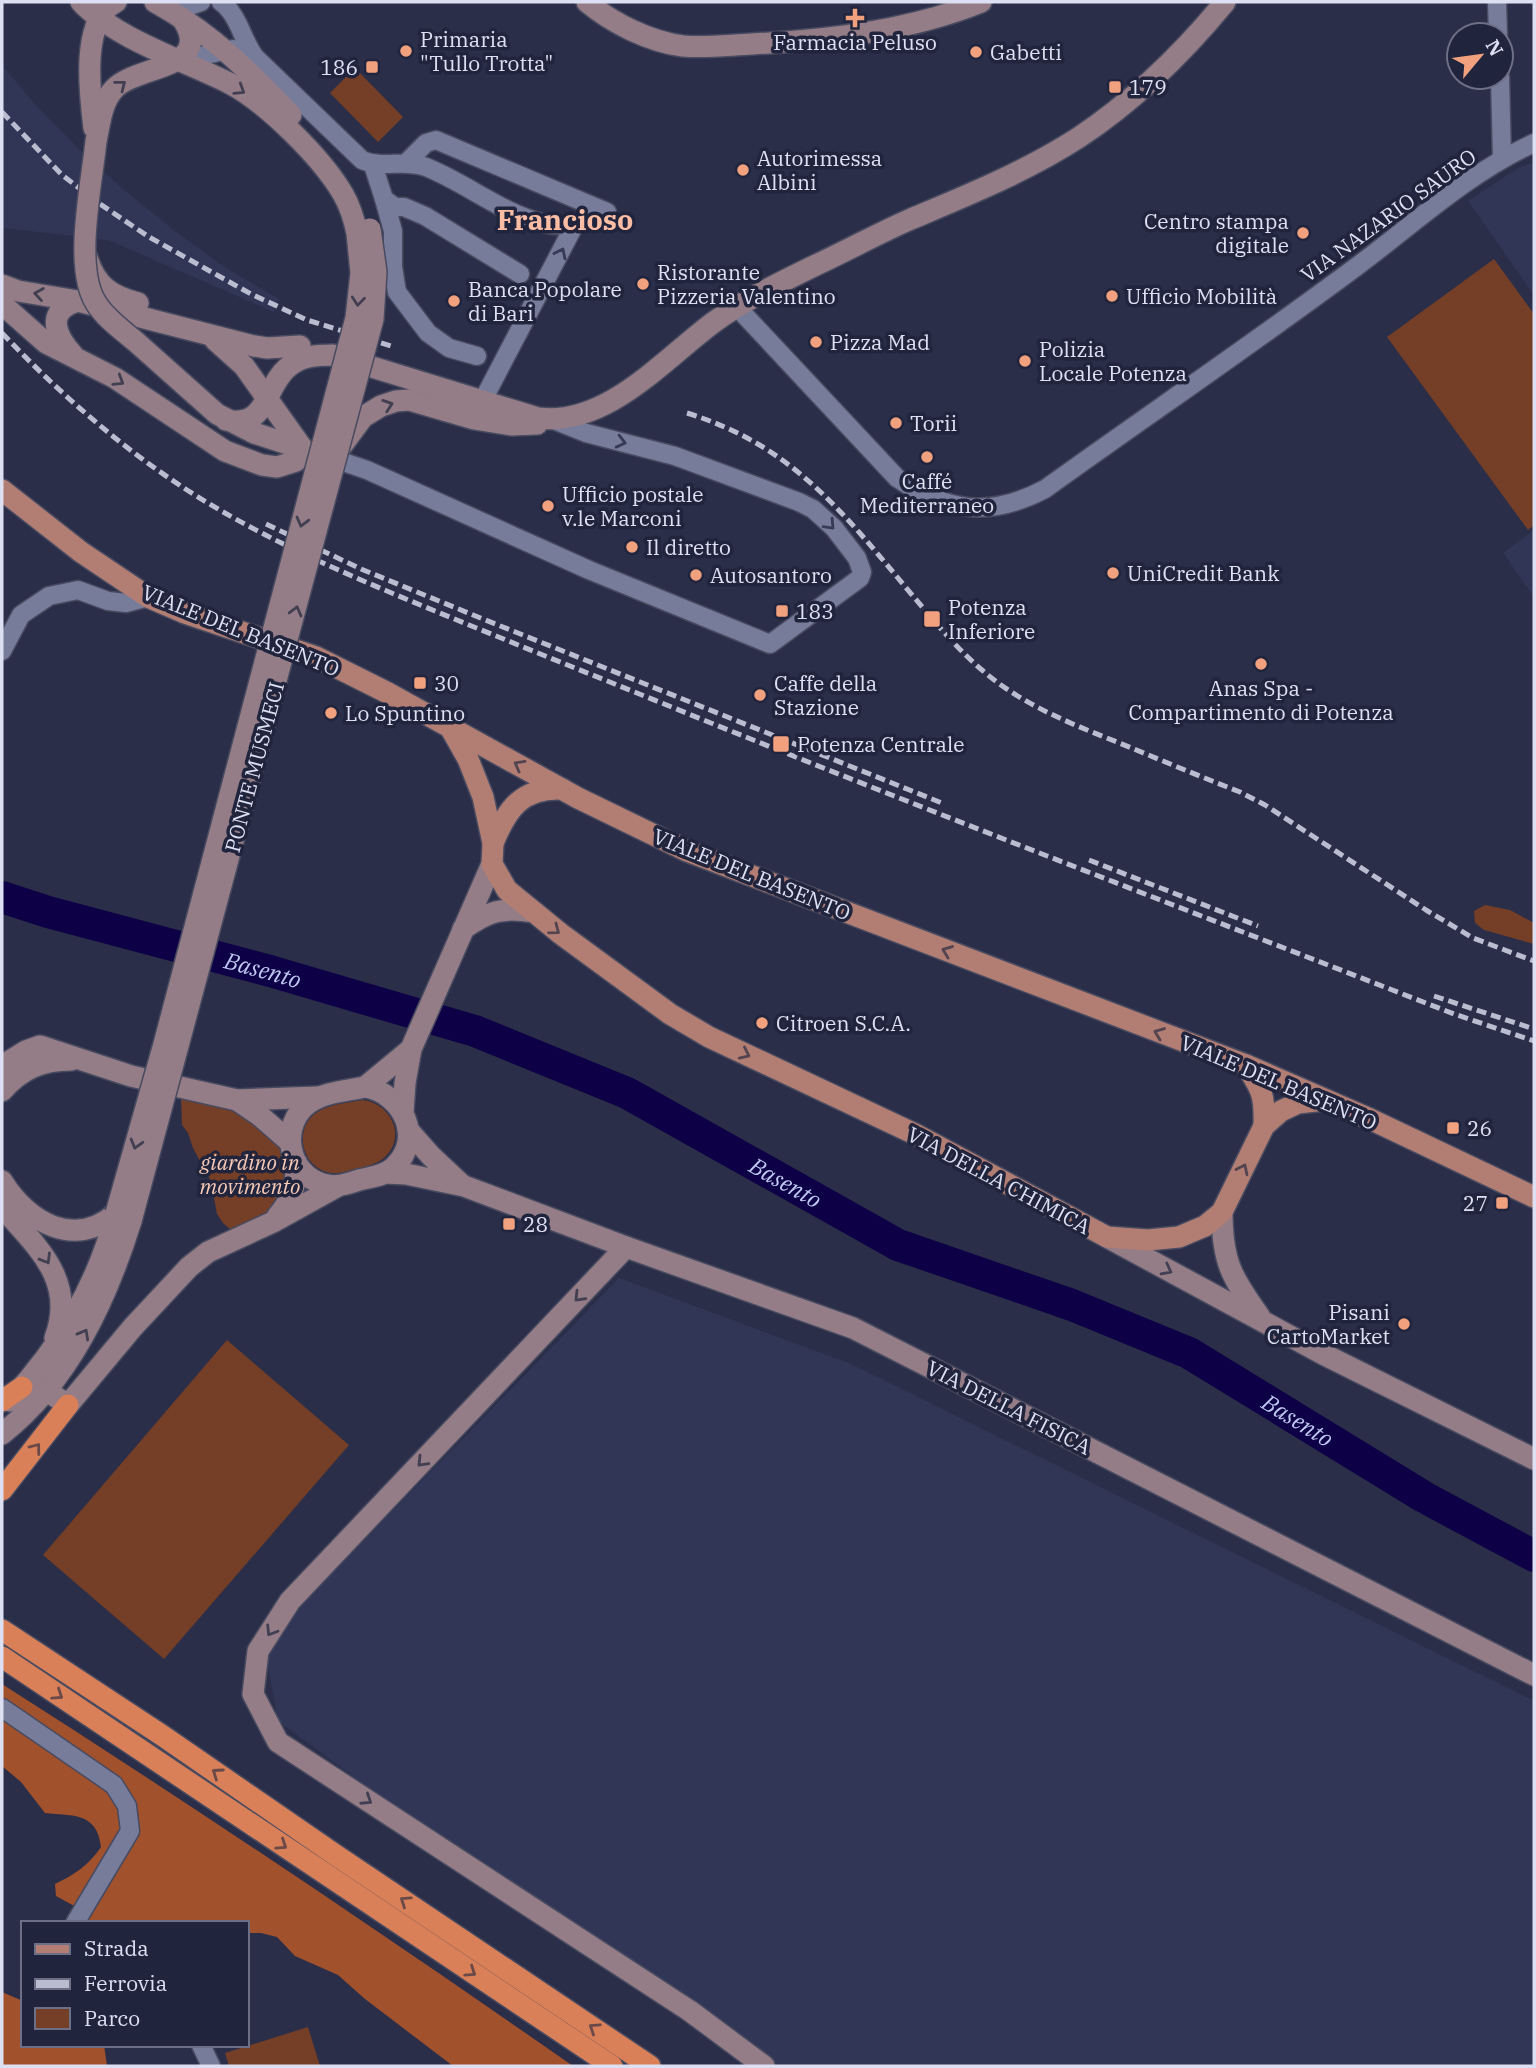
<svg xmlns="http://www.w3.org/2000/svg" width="1536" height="2068" viewBox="0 0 1536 2068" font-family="'IBM Plex Serif',serif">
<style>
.built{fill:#313657}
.green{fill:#743e27}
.forest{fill:#a1512c}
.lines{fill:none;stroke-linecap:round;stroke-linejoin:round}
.river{stroke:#0d0046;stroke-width:32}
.street-casing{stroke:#484a60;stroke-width:21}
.secondary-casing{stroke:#484a60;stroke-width:24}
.primary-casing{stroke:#484a60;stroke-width:24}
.highway-casing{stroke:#484a60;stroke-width:24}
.street{stroke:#777c9b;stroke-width:18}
.secondary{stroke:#947d87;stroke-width:21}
.primary{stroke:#b27e73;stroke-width:21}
.highway{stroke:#d98059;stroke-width:21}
.rail{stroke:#babdd0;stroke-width:5;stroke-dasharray:10 5;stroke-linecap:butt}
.secondary-bridge-casing{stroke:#484a60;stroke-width:24;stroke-linecap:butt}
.secondary-bridge{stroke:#947d87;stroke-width:21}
.oneway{stroke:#433f53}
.oneway2{stroke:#363a54}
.oneway3{stroke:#534450}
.oneway4{stroke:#6a4948}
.poi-dot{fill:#f2a17e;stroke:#20243d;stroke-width:2.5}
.labels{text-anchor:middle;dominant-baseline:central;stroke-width:7;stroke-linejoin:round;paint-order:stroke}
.poi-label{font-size:21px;fill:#dde0f2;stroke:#20243d;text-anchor:start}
.street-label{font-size:21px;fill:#dde0f2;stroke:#20243d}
.park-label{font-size:21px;font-style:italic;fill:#f6c8b5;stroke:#20243d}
.water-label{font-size:23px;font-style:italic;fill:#c0c8f1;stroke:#20243d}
.district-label{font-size:28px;font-weight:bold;fill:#fbbda3;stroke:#20243d}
</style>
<rect width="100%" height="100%" fill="#2a2e48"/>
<g class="built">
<path d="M2 65 32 101 80 150 124 190 175 231 223 266 279 299 274 312 108 240 2 228Z"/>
<path d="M1534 162V295L1468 201 1518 168Z"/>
<path d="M1534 530V597L1503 553Z"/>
<path d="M619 1278 851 1364 1534 1701V2066H746L278 1721 264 1643Z"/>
</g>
<g class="green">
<path d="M355 68 403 117 378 142 330 93Z"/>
<path d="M1494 259 1534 314V525L1528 530 1387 337Z"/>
<path d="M1485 905 1510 910 1534 923V944L1484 930 1475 923 1474 911Z"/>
<path d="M181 1097 241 1113 281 1148 286 1157 289 1184 267 1215 231 1230 223 1223 217 1214 211 1181 193 1148 188 1133 182 1125Z"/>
<path d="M363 1100C391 1104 408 1137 384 1158 375 1165 364 1167 354 1170 347 1171 340 1174 332 1173 303 1170 292 1130 316 1113 328 1104 348 1103 363 1100Z"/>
<path d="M227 1340 349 1445 164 1659 43 1555Z"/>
<path d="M308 2027 320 2066H229L225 2053Z"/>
</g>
<g class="forest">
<path d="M2 1684C195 1807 385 1935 573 2066H453L365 1999 338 1975 295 1956 277 1937 261 1933H247V1923H89L87 1913 56 1896 55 1884C74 1875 89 1865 101 1847 97 1812 73 1816 45 1813L21 1782 2 1766Z"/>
<path d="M2 1992 23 2001V2045H104L107 2066H2Z"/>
</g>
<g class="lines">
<path class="river" id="s1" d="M2 897 48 912 270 971 475 1031 627 1093 898 1245 1072 1305 1189 1353 1424 1497 1534 1556"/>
<g class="street-casing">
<g id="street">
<path d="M221 2C239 15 242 40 255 57L362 160C382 169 405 159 426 167 466 183 500 212 542 223 552 226 564 225 574 226L483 400"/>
<path d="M1497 2 1498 35"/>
<path d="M167 8H184L201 2"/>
<path d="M178 61 233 49"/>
<path d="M1500 77 1502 159"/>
<path d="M406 163 426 143 436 140 607 212"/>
<path d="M373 165 384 199 395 207H404L425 216 520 274"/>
<path d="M384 199 393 231V267L397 292 428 333 449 348 477 356"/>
<path d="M736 306 897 478C947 512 990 518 1045 489 1148 415 1254 343 1356 267 1414 224 1468 173 1534 143"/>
<path d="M323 455 367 470 589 570 770 644 860 578 862 572 857 558 834 528 813 509 799 502 675 456 586 433 556 421"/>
<path d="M2 651 21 615 49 596 78 590 108 601 126 603 148 597"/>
<path d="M2 1708 114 1785 127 1806 130 1831 75 1923"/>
<path d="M201 2045 211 2066"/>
</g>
</g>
<g class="secondary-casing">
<g id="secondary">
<path d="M81 2C114 38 185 61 229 83 266 102 322 158 343 194 350 206 354 219 357 233"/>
<path d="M155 2C211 33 247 69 291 115"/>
<path d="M587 2C612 23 650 42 683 46 706 48 729 45 752 44 829 40 909 31 981 2"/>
<path d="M94 128C90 95 80 19 116 2"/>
<path d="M96 141C100 124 101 103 114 89 137 64 218 70 181 17"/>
<path d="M87 258C96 286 111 296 138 303"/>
<path d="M2 285 18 291 78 301 254 346 267 348 300 346"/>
<path d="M2 304 46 343 115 378 225 451 262 465 277 467 296 461 303 449"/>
<path d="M215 340 244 366 303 449"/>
<path d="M135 341 217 414 254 433 303 449"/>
<path d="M73 355C56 336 44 311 78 301"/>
<path d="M226 420C267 429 265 387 287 368 300 356 316 355 333 355L538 418C606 427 664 359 714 322 746 299 781 282 816 265 848 250 879 233 911 219 968 195 1025 172 1078 138 1134 101 1183 53 1225 2"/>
<path d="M340 448 363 417 381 406 396 401 409 400 474 419 511 425 537 424"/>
<path d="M463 929C489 911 501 907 533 912"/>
<path d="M2 1066 26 1051 40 1046 131 1076 237 1100 318 1097"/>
<path d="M365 1087C402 1093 425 1138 394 1167 385 1176 371 1177 359 1180 347 1184 335 1188 323 1184 287 1174 279 1124 309 1103 324 1092 347 1091 365 1087Z"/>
<path d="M365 1087 411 1049"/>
<path d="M2 1091C21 1069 42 1060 71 1060"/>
<path d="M237 1100 259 1115 290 1142"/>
<path d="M403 1112 405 1083 411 1049 492 864"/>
<path d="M408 1130 431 1156 462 1185"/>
<path d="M386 1173 406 1174 464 1186 626 1247 853 1328 1534 1675"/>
<path d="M2 1181C27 1222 75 1250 116 1213"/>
<path d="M2 1207C36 1246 77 1280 55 1338"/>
<path d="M1222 1212C1222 1262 1232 1278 1260 1317"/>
<path d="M277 1217C292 1199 297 1185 296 1162"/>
<path d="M1107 1237 1323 1354 1534 1459"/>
<path d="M626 1247 290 1601 258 1651 253 1694 278 1742 690 2011 764 2066"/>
<path d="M47 1391 68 1405 133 1327 189 1267 208 1252 273 1222 338 1186"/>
<path d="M10 1401C61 1345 97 1287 116 1213"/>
<path d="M2 1434C69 1381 106 1301 131 1221"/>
</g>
</g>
<g class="primary-casing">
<g id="primary">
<path d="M2 490 81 552 148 597 185 613 316 657 388 693 578 798 687 851 1246 1065 1370 1119 1534 1197"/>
<path d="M450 727 468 759 483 797 493 843 492 864 507 890 561 934 670 1014 709 1037 917 1135 1107 1237 1148 1240 1179 1237 1205 1226 1222 1212 1264 1126 1281 1111 1298 1103 1325 1100"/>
<path d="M493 843C507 809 522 787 562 789"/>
<path d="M1246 1065C1262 1090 1265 1095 1264 1126"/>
</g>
</g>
<g class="highway-casing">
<g id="highway">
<path d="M2 1401 22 1387"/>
<path d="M2 1490 68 1405"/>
<path d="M2 1630 163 1736 334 1854 650 2066"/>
<path d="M2 1657 612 2066"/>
</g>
</g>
<use href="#street" class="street"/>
<use href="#secondary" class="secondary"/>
<use href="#primary" class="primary"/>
<use href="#highway" class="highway"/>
<g class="rail">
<path d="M2 112 62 175 100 204 149 237 251 294 307 320 394 347"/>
<path d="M2 333C58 392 119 446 187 490 265 540 350 576 435 611 525 648 615 684 706 721 954 821 1205 917 1454 1014L1534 1041"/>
<path d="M687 413C794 446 844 514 913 596 935 622 956 648 982 670 1021 704 1069 723 1117 742 1158 759 1199 776 1240 792L1265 805 1426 910 1473 938 1534 961"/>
<path d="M266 524 361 569 483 619 942 803"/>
<path d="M1089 860 1258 926"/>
<path d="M1434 996 1534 1029"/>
</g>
<g class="secondary-bridge-casing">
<g id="secondary-bridge">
<path d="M96 141C92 183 73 267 96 303 105 318 122 330 135 341"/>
<path d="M116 1213 164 1044 356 318 361 273 357 233"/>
<path d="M131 1221 373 319 376 272 370 229"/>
</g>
</g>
<use href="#secondary-bridge" class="secondary-bridge"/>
</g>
<defs><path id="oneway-chevron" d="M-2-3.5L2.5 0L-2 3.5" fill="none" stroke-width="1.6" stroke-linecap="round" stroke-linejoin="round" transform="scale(1.75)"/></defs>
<g class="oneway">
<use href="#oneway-chevron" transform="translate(121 85) rotate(-38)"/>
<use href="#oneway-chevron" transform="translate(240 90) rotate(32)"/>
<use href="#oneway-chevron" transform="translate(39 294) rotate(-171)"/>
<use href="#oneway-chevron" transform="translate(358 301) rotate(96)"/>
<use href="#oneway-chevron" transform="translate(119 381) rotate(32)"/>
<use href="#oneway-chevron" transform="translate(388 405) rotate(-19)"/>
<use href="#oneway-chevron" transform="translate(302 522) rotate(105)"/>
<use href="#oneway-chevron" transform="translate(296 611) rotate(-75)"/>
<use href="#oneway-chevron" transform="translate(136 1144) rotate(106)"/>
<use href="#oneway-chevron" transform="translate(46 1259) rotate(59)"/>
<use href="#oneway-chevron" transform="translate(1167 1270) rotate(28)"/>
<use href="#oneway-chevron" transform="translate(579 1297) rotate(134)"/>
<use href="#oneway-chevron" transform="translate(84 1334) rotate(-61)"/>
<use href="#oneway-chevron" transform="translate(422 1462) rotate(134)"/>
<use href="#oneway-chevron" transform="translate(271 1631) rotate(122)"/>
<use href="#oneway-chevron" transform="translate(367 1800) rotate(33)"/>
</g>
<g class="oneway2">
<use href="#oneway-chevron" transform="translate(561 253) rotate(-64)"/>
<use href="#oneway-chevron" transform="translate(621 442) rotate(14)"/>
<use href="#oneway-chevron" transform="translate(830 525) rotate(47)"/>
</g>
<g class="oneway3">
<use href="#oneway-chevron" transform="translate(519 765) rotate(-151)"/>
<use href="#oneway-chevron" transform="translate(555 930) rotate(37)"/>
<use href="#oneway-chevron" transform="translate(947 951) rotate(-159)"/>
<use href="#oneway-chevron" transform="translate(1159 1033) rotate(-159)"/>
<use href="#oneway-chevron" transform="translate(745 1054) rotate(25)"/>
<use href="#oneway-chevron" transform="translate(1243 1169) rotate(-64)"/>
</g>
<g class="oneway4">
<use href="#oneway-chevron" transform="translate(36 1448) rotate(-53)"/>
<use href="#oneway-chevron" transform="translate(58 1695) rotate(34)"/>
<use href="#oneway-chevron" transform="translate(217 1773) rotate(-145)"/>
<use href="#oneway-chevron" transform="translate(282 1845) rotate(34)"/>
<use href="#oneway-chevron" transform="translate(405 1901) rotate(-146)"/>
<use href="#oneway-chevron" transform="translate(471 1972) rotate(34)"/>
<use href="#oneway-chevron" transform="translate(594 2028) rotate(-146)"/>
</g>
<g class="poi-dot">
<path d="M851.5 7.5h7v7h7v7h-7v7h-7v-7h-7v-7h7z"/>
<circle cx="406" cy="51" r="7"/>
<circle cx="976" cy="52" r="7"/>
<rect x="365" y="60" width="14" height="14" rx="3.5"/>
<rect x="1108" y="80" width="14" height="14" rx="3.5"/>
<circle cx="743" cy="170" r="7"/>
<circle cx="1303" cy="233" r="7"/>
<circle cx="643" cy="284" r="7"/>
<circle cx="1112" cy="296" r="7"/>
<circle cx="454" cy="301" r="7"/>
<circle cx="816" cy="342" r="7"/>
<circle cx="1025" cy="361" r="7"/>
<circle cx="896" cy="423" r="7"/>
<circle cx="927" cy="457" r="7"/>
<circle cx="548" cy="506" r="7"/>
<circle cx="632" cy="547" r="7"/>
<circle cx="1113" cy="573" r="7"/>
<circle cx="696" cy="575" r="7"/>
<rect x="775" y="604" width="14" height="14" rx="3.5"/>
<rect x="923" y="610" width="18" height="18" rx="3.5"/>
<circle cx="1261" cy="664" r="7"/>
<rect x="413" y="676" width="14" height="14" rx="3.5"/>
<circle cx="760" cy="695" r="7"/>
<circle cx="331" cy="713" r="7"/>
<rect x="772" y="735" width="18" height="18" rx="3.5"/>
<circle cx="762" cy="1023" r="7"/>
<rect x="1446" y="1121" width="14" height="14" rx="3.5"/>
<rect x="1495" y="1196" width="14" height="14" rx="3.5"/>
<rect x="502" y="1217" width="14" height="14" rx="3.5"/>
<circle cx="1404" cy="1324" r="7"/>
</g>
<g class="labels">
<g class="poi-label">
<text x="420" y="39">Primaria<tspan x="420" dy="24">"Tullo Trotta"</tspan></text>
<text x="855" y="42" text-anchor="middle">Farmacia Peluso</text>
<text x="990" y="52">Gabetti</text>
<text x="358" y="67" text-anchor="end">186</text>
<text x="1129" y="87">179</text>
<text x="757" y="158">Autorimessa<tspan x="757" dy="24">Albini</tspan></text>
<text x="1289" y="221" text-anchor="end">Centro stampa<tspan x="1289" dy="24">digitale</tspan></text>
<text x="657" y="272">Ristorante<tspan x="657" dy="24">Pizzeria Valentino</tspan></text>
<text x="468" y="289">Banca Popolare<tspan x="468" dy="24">di Bari</tspan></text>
<text x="1126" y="296">Ufficio Mobilità</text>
<text x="830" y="342">Pizza Mad</text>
<text x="1039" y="349">Polizia<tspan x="1039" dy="24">Locale Potenza</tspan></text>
<text x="910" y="423">Torii</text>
<text x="927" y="481" text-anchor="middle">Caffé<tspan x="927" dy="24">Mediterraneo</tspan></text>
<text x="562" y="494">Ufficio postale<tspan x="562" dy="24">v.le Marconi</tspan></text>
<text x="646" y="547">Il diretto</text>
<text x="1127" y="573">UniCredit Bank</text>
<text x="710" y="575">Autosantoro</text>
<text x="948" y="607">Potenza<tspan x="948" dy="24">Inferiore</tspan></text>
<text x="796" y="611">183</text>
<text x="434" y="683">30</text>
<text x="774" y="683">Caffe della<tspan x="774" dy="24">Stazione</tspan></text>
<text x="1261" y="688" text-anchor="middle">Anas Spa -<tspan x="1261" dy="24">Compartimento di Potenza</tspan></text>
<text x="345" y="713">Lo Spuntino</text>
<text x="797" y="744">Potenza Centrale</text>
<text x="776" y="1023">Citroen S.C.A.</text>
<text x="1467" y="1128">26</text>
<text x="1488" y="1203" text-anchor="end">27</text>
<text x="523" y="1224">28</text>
<text x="1390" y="1312" text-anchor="end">Pisani<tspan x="1390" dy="24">CartoMarket</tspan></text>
</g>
<g class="street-label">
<text transform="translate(1388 215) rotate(-36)">VIA NAZARIO SAURO</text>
<text transform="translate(241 630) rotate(22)">VIALE DEL BASENTO</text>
<text transform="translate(254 767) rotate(-75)">PONTE MUSMECI</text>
<text transform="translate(752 874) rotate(22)">VIALE DEL BASENTO</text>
<text transform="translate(1279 1082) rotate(23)">VIALE DEL BASENTO</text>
<text transform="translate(999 1180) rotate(28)">VIA DELLA CHIMICA</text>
<text transform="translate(1009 1407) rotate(27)">VIA DELLA FISICA</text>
</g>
<g class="park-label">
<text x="250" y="1162">giardino in<tspan x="250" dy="24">movimento</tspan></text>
</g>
<g class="water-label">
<text stroke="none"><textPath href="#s1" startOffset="271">Basento</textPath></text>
<text stroke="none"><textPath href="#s1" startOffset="838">Basento</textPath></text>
<text stroke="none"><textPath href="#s1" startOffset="1405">Basento</textPath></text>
</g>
<g class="district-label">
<text x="565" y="219">Francioso</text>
</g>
</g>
<rect width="1536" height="2068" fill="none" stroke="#dde0f2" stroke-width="7"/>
<rect x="21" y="1921" width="228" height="126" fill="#20243d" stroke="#6c6f85" stroke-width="2"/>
<rect x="35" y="1944" width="35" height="10" fill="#b27e73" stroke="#6c6f85" stroke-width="2"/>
<text x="84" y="1956" font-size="21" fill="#dde0f2">Strada</text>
<rect x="35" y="1979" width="35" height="10" fill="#babdd0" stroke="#6c6f85" stroke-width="2"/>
<text x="84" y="1991" font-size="21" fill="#dde0f2">Ferrovia</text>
<rect x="35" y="2008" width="35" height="21" fill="#743e27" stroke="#6c6f85" stroke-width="2"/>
<text x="84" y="2026" font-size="21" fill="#dde0f2">Parco</text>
<g transform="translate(1480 56) rotate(61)"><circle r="33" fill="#20243d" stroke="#6c6f85" stroke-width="2"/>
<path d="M0-5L12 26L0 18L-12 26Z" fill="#f2a17e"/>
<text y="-10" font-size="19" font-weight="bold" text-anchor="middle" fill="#dde0f2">N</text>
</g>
</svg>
